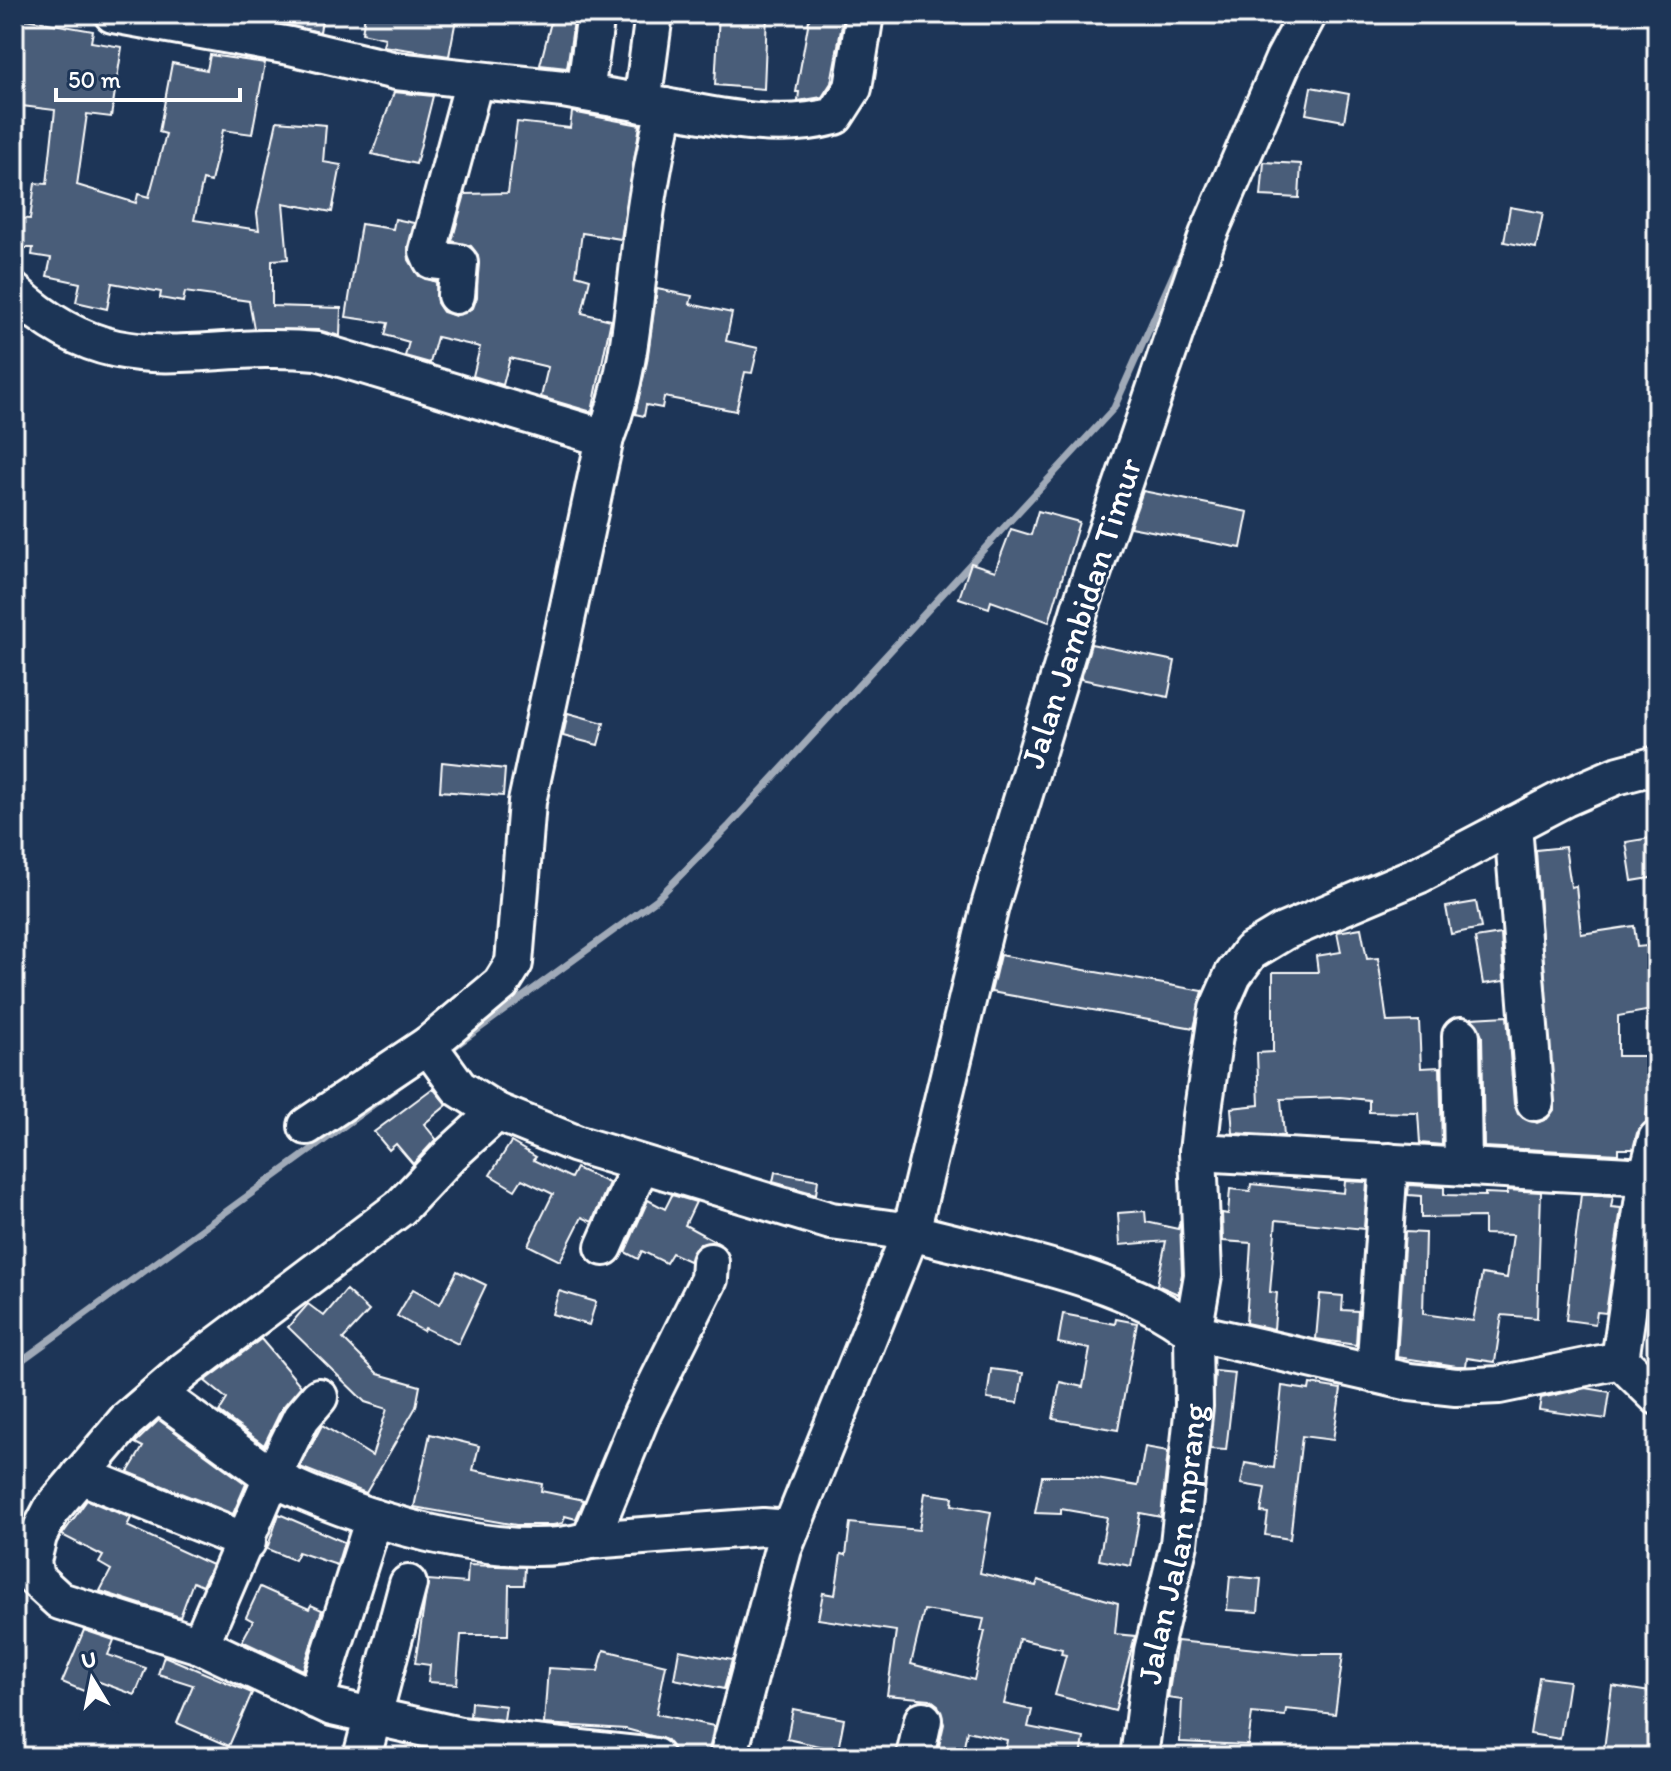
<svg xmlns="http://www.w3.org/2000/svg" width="1671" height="1771" viewBox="0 0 1671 1771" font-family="Itim,sans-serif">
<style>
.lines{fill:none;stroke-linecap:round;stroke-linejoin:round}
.stream{stroke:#a0aab8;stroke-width:7}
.building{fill:#4a5d79;stroke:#fff;stroke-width:2;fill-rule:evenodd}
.minor-casing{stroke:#fff;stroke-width:42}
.minor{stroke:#1d3557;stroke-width:36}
.labels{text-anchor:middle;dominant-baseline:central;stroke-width:6;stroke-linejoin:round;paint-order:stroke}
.street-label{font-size:34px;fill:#fff;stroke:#1d3557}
</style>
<rect width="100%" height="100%" fill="#1d3557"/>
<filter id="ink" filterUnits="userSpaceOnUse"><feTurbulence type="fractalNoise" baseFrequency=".0125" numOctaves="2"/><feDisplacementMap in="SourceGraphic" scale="16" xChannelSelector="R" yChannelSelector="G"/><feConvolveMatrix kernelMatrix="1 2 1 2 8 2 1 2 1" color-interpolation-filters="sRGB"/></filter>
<g filter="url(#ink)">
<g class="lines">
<g class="stream">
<path d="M447 1052 657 899 728 827 1114 408 1186 246"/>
<path d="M14 1366 414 1075"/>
</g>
</g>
<g class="building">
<path d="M251 14H323L320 32 251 18Z"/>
<path d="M365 14H457L449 56 383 46 385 38 362 33Z"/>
<path d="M553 14H575L567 68 540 65Z"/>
<path d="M719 14H767L764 89 715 85Z"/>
<path d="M810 14H844L831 83 822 97 798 101 799 92H796Z"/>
<path d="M14 17 93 31 91 42 122 47 111 117 87 114 77 185 136 203 138 194 149 197 166 134 159 132 172 63 207 70 210 55 265 63 252 134 223 130 211 182 203 180 194 220 259 230 257 213 277 121 326 125 323 162 341 165 332 212 283 203 288 259 272 260V306L341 308 340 336 318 330 254 329 249 301 185 292 183 302 160 298 161 292 112 283 107 309 76 302 80 283 47 276 51 258 32 255 33 248H14V218L30 219 35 183 47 184 55 110 14 105Z"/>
<path d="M1311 87 1349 94 1344 121 1306 114Z"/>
<path d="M394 92 433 96 416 164 372 154Z"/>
<path d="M572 112 640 125 621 239 582 233 576 275 590 279 582 313 611 320 592 412 541 397 548 367 510 358 503 385 473 376 480 347 437 337 430 363 405 356 409 342 385 335 388 323 346 317 361 224 393 229 395 219 414 223 408 246 409 260 419 276 436 282 437 303 443 312 455 316 473 308 477 297 478 255 471 246 452 241 465 194 508 193 517 122 570 128Z"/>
<path d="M1264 162 1301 164 1299 198 1261 196Z"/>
<path d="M1510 207 1543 213 1536 248 1504 242Z"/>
<path d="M657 289 692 296 690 304 732 313 726 341 758 348 752 373 745 372 736 411 664 397 662 408 646 405 644 416 635 414 647 362Z"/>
<path d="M1143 491 1248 512 1241 548 1130 527Z"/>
<path d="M1038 511 1079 522 1049 622 991 601 989 608 959 598 971 563 995 571 1011 529 1031 535Z"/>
<path d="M1091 644 1175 661 1168 697 1081 679Z"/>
<path d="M568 713 604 723 598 745 563 736Z"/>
<path d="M442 762 505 769 503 796 440 791Z"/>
<path d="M1657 837V877L1632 881 1626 842Z"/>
<path d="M1565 847 1571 887 1576 886 1581 934 1634 926 1637 947 1657 945V1009L1618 1016V1056H1657V1108H1647L1646 1122 1637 1133 1633 1149H1618V1154L1484 1147 1482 1036 1472 1018 1507 1016 1514 1104 1518 1114 1537 1123 1547 1119 1554 1110 1536 850Z"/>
<path d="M1476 902 1481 928 1451 934 1446 907Z"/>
<path d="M1361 928 1367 959 1378 958 1387 1022 1419 1021 1421 1068 1440 1067 1442 1145 1420 1143 1418 1113 1369 1112V1100L1340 1097 1281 1099 1284 1136 1233 1133 1231 1108 1259 1105 1257 1053 1273 1052V972H1318L1316 956 1341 952 1337 932Z"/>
<path d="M1501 934 1504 981 1483 984 1475 938Z"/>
<path d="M1000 955 1203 991 1194 1028 991 992Z"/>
<path d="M433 1088 447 1105 424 1124 436 1139 413 1164 396 1144 389 1150 374 1132Z"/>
<path d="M511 1142 536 1157 533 1160 571 1178 576 1168 609 1183 592 1222 582 1217 560 1261 528 1245 553 1194 522 1179 515 1190 490 1175Z"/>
<path d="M775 1172 818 1180 816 1194 773 1182Z"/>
<path d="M1345 1181 1367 1182 1364 1229 1276 1220 1270 1292 1277 1293 1274 1329 1246 1323 1251 1243 1223 1241 1222 1213 1228 1214 1230 1189 1250 1191 1251 1184 1344 1193Z"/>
<path d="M1409 1185 1444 1187V1195L1485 1196V1193L1507 1194V1190L1541 1192 1537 1318 1502 1315 1495 1362 1467 1358 1466 1366H1457L1397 1357 1405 1232 1425 1233 1423 1314 1473 1321 1482 1274 1507 1278 1513 1235 1484 1234V1217L1421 1218V1196L1408 1195Z"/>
<path d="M1581 1194 1613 1196 1611 1207 1621 1208 1606 1313 1597 1312 1595 1324 1566 1320Z"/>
<path d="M672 1195 696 1202 685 1225 718 1243 700 1244 689 1261 672 1253 666 1263 642 1251 638 1259 625 1252 648 1200 665 1209Z"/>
<path d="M1145 1211 1146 1222 1178 1229 1180 1220 1182 1274 1178 1294 1157 1285 1166 1241 1120 1245 1118 1213Z"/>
<path d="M457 1271 486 1285 458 1344 425 1328 423 1331 397 1316 413 1289 440 1304Z"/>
<path d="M346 1290 369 1311 343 1339 378 1374 420 1386 416 1407 366 1493 300 1467 322 1425 372 1456 387 1409 365 1402 288 1327 308 1304 324 1316Z"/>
<path d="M559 1291 596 1302 589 1325 552 1314Z"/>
<path d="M1320 1294 1343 1296 1342 1310 1358 1311 1356 1345 1316 1339Z"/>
<path d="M1063 1314 1115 1324 1116 1319 1137 1323 1118 1430 1053 1419 1060 1382 1083 1387 1090 1349 1058 1343Z"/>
<path d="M261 1339 301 1386 282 1408 264 1445 219 1412 227 1399 205 1381Z"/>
<path d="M991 1369 1023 1373 1018 1403 987 1399Z"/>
<path d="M1215 1371 1235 1373 1226 1450 1210 1449Z"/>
<path d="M1310 1384 1341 1389 1333 1440 1302 1436 1290 1539 1265 1535 1268 1513 1261 1512 1265 1488 1241 1484 1245 1463 1274 1468 1282 1386 1309 1390Z"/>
<path d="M1586 1388 1610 1392 1606 1419 1539 1410 1541 1398Z"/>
<path d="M159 1420 246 1484 233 1514 128 1472 143 1447 135 1443Z"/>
<path d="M430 1434 479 1446 473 1470 542 1484 541 1491 584 1500 576 1519 565 1516 563 1523 553 1525H516L414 1507Z"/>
<path d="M1145 1447 1168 1451 1161 1517 1140 1513 1131 1566 1099 1560 1107 1517 1061 1509V1514L1035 1513 1042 1476H1079L1138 1486Z"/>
<path d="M925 1493 953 1497 952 1505 991 1512 980 1573 1036 1586 1038 1580 1118 1603 1115 1634 1135 1636 1115 1711 1055 1695 1066 1655 1061 1654 1062 1649 1019 1639 1004 1704 1032 1710 1028 1727 1084 1738 1081 1757H1004L1007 1740 967 1731 962 1757 937 1755 944 1724 938 1705 930 1699 887 1695 896 1631 818 1619 823 1593 835 1595 841 1554 846 1555 850 1523 919 1530ZM924 1610 984 1619 981 1631H985L974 1680 911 1664Z"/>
<path d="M87 1500 131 1518 127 1526 212 1565 202 1586 193 1582 180 1617 100 1591 111 1570 99 1563 103 1556 62 1535Z"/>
<path d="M279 1514 344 1542 337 1565 298 1552 294 1560 267 1549Z"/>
<path d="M468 1565 525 1567 524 1585H509L508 1635H461L457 1684 428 1682 430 1665 415 1663 428 1580 467 1583Z"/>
<path d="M1230 1576 1261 1579 1258 1612 1227 1610Z"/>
<path d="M260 1587 309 1609 311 1605 322 1610 303 1670 242 1641 253 1621 246 1617Z"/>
<path d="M84 1630 114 1640 108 1655 146 1668 135 1695 97 1681 91 1694 62 1682Z"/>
<path d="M1177 1641 1305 1654H1343L1335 1714 1286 1709 1285 1716 1252 1713 1248 1745 1180 1742 1182 1700 1168 1698Z"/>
<path d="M604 1650 666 1665 656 1714 714 1726 708 1757 675 1756 667 1740 626 1729 544 1724 548 1668 598 1671Z"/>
<path d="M679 1650 732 1660 724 1689 674 1679Z"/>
<path d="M164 1656 252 1693 229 1746 177 1723 193 1685 158 1674Z"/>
<path d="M1539 1677 1569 1681 1560 1739 1530 1734Z"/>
<path d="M1612 1686 1657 1693V1757H1603Z"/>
<path d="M471 1702 506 1706 504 1720 470 1716Z"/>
<path d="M793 1709 844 1719 838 1750 787 1739Z"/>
</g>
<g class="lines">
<g class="minor-casing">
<g id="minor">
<path d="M113 14 290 46 396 71 563 89 665 107C657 145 649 183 644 222 634 293 632 370 605 438L527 802 514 963 501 984 428 1045 459 1088 497 1112 576 1144 831 1221 911 1232 783 1549 728 1757"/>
<path d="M1308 14 1284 59 1208 235 1081 606 990 906 911 1232C995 1255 1127 1277 1193 1332L1410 1382 1456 1387 1499 1385 1620 1360 1657 1396"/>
<path d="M585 93 596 14"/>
<path d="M642 104 654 14"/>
<path d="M665 107C721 118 780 131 835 116L853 88 865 14"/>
<path d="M14 292C118 389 196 339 317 351L605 438"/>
<path d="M456 295 459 263 432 260 428 251 474 81"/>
<path d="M1513 825 1535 1102"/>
<path d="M1461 1036 1463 1166"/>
<path d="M497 1112 451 1154 400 1208 185 1370 126 1421 52 1509 38 1536 32 1561 35 1578 60 1601 200 1645 332 1707 460 1736 655 1757"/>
<path d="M307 1126 428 1045"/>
<path d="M1198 1152 1647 1177"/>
<path d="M604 1247 640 1166"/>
<path d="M1620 1360 1647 1177 1657 1139"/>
<path d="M1375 1374 1389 1162"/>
<path d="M158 1394 272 1477 301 1418 319 1397"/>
<path d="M80 1475 247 1542"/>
<path d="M590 1540 763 1527 791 1529"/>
<path d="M200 1645 272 1477C350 1517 504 1565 590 1540L642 1414 709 1279 710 1262"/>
<path d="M316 1700 374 1518"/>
<path d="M362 1757 408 1584"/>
<path d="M915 1757 923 1720"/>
<path id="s1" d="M1139 1757 1153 1651 1179 1544 1194 1406 1193 1332 1203 1275 1198 1152 1202 1116 1218 1009 1233 975 1250 952 1283 932 1418 875 1565 798 1616 776 1657 765"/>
</g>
</g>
<use href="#minor" class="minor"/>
</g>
</g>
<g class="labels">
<g class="street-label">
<text transform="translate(1081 613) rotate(-72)">Jalan Jambidan Timur</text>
<text stroke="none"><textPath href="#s1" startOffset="216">Jalan Jalan mprang</textPath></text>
</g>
</g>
<rect width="1671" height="1771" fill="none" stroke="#1d3557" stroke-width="48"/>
<rect x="24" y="24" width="1623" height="1723" fill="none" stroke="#fff" stroke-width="3" filter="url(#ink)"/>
<g transform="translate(92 1679) rotate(350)" stroke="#1d3557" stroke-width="6" paint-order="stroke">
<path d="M0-6L14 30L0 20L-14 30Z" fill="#ffffff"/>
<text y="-12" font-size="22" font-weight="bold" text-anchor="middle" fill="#ffffff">U</text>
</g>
<path d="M56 88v12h184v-12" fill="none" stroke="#ffffff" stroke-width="4"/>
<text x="68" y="88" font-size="24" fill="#ffffff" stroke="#1d3557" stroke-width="6" paint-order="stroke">50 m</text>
</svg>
